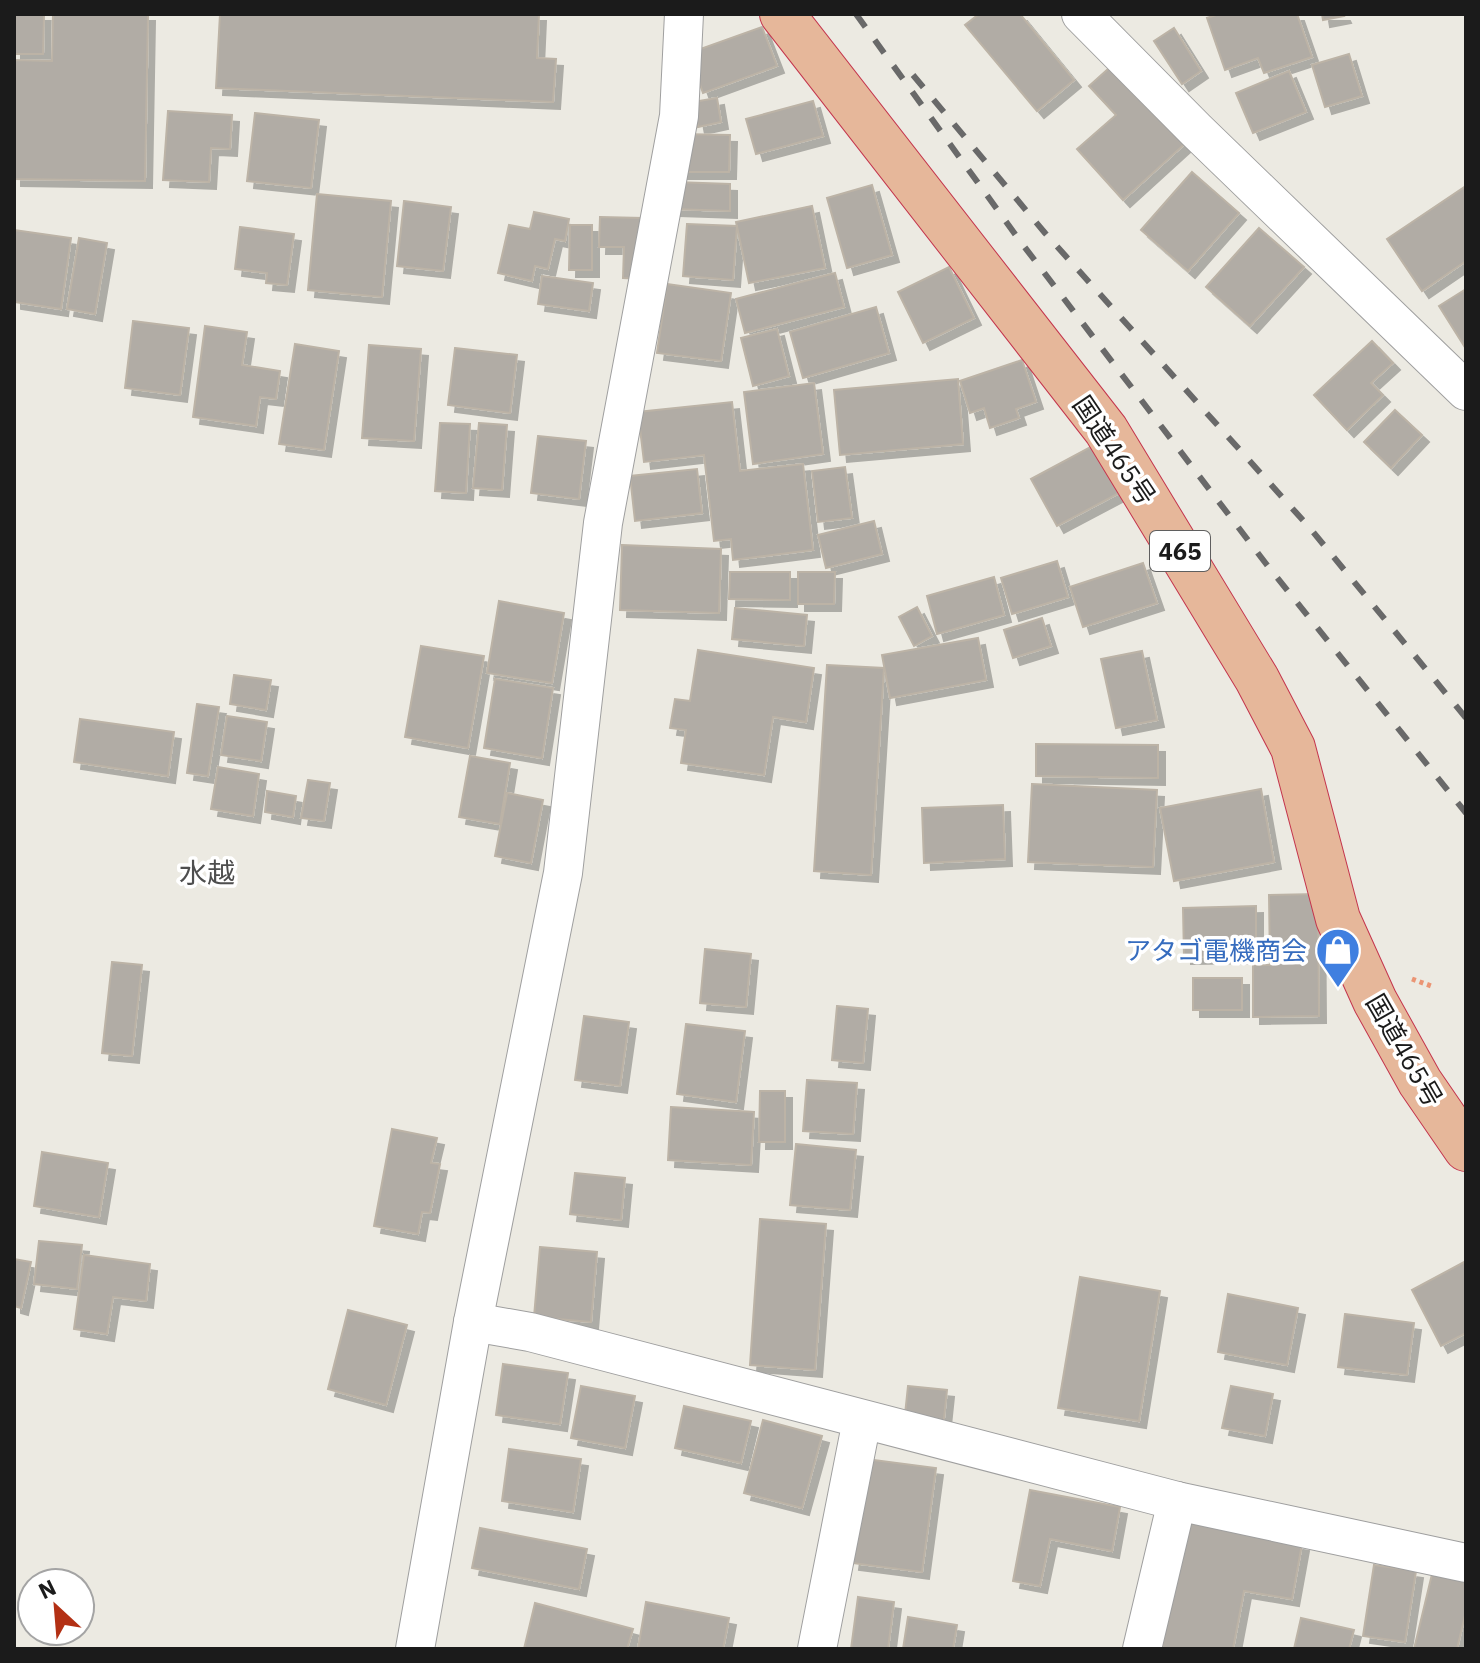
<svg xmlns="http://www.w3.org/2000/svg" width="1480" height="1663" viewBox="0 0 1480 1663" font-family="'IBM Plex Sans','Noto Sans JP',sans-serif">
<style>
.building{fill:#b1aca5;stroke:#bcb3a6;stroke-width:2;filter:url(#shadow)}
.lines{fill:none;stroke-linecap:round;stroke-linejoin:round}
.minor-casing{stroke:#9f9f9f;stroke-width:40}
.trunk-casing{stroke:#c4354d;stroke-width:46}
.path{stroke:#eb9574;stroke-width:5;stroke-dasharray:4 4;stroke-linecap:butt}
.minor{stroke:#fff;stroke-width:38}
.trunk{stroke:#e6b79a;stroke-width:44}
.rail{stroke:#696969;stroke-width:6;stroke-dasharray:16 16;stroke-linecap:butt}
.labels{text-anchor:middle;dominant-baseline:central;stroke-width:7;stroke-linejoin:round;paint-order:stroke}
.shield{fill:#fff;stroke:#5f5f5f;stroke-width:2}
.shield-label{font-size:24px;font-weight:bold;fill:#1b1b1b}
.street-label{font-size:26px;fill:#1b1b1b;stroke:#fff}
.shop-label{font-size:26px;fill:#366cbe;stroke:#fff;text-anchor:end}
.neighbourhood-label{font-size:28px;fill:#4e4e4e;stroke:#fff}
</style>
<defs>
<filter id="shadow"><feDropShadow dx="7" dy="7" stdDeviation="0" flood-color="#0004"/></filter>
</defs>
<rect width="100%" height="100%" fill="#eceae2"/>
<g class="building">
<path d="M14 14H44L43 54H14Z"/>
<path d="M53 14H148L145 181 14 179V60L52 61Z"/>
<path d="M220 14H539L537 58 556 59 553 102 216 88Z"/>
<path d="M979 14H1020L1074 80 1037 111 965 25Z"/>
<path d="M1219 14H1297L1312 57 1264 73 1258 58 1225 70 1207 18Z"/>
<path d="M1322 14H1343L1344 16 1323 20Z"/>
<path d="M762 27 777 66 703 93 689 53Z"/>
<path d="M1174 28 1201 71 1182 84 1154 41Z"/>
<path d="M1349 54 1362 96 1325 107 1312 65Z"/>
<path d="M1117 61 1189 140 1123 200 1077 149 1116 115 1089 86Z"/>
<path d="M1289 71 1306 112 1253 133 1236 93Z"/>
<path d="M717 98 721 122 698 127 693 102Z"/>
<path d="M813 101 823 136 756 154 746 119Z"/>
<path d="M168 111 232 115 230 149 211 148 209 182 163 180Z"/>
<path d="M255 113 319 120 311 188 247 181Z"/>
<path d="M680 134 730 135 729 172H680Z"/>
<path d="M1192 172 1239 213 1188 271 1141 230Z"/>
<path d="M674 182 730 184V211L673 209Z"/>
<path d="M872 185 892 255 847 268 827 198Z"/>
<path d="M1466 186V261L1422 291 1387 239Z"/>
<path d="M317 194 391 201 382 297 308 290Z"/>
<path d="M404 201 451 207 443 271 397 266Z"/>
<path d="M812 206 825 268 749 283 736 222Z"/>
<path d="M534 212 569 219 565 241 555 239 548 269 535 266 532 281 498 273 509 225 530 229Z"/>
<path d="M600 217 643 218 642 279 623 278 624 247H599Z"/>
<path d="M687 224 737 226 733 280 683 276Z"/>
<path d="M570 225H592V270H569Z"/>
<path d="M240 227 294 234 287 285 266 283 267 273 235 269Z"/>
<path d="M1259 228 1304 267 1250 326 1206 287Z"/>
<path d="M14 230 71 238 61 309 14 302Z"/>
<path d="M79 238 107 243 95 314 67 309Z"/>
<path d="M949 267 974 318 923 343 898 292Z"/>
<path d="M835 273 844 307 745 333 736 299Z"/>
<path d="M542 276 593 283 589 311 538 304Z"/>
<path d="M667 284 731 293 721 361 657 353Z"/>
<path d="M1466 289V349L1439 306Z"/>
<path d="M876 307 889 353 803 378 790 332Z"/>
<path d="M133 321 189 328 180 395 125 388Z"/>
<path d="M205 326 247 332 242 365 280 371 276 399 260 397 256 426 193 417Z"/>
<path d="M777 329 789 376 753 386 741 338Z"/>
<path d="M1372 341 1393 363 1371 383 1383 395 1347 430 1314 395Z"/>
<path d="M295 344 339 351 324 450 279 444Z"/>
<path d="M369 345 421 349 414 441 362 438Z"/>
<path d="M455 348 517 355 510 413 448 405Z"/>
<path d="M1022 360 1036 402 1016 409 1019 418 990 428 984 408 970 413 960 381Z"/>
<path d="M958 379 963 444 840 455 834 390Z"/>
<path d="M814 383 823 454 753 464 744 392Z"/>
<path d="M732 402 740 471 803 464 813 550 733 560 731 539 714 541 704 455 644 462 638 412Z"/>
<path d="M1395 410 1422 435 1391 468 1364 442Z"/>
<path d="M440 423 470 424 466 493 435 491Z"/>
<path d="M479 423 507 425 502 490 473 488Z"/>
<path d="M538 436 586 441 579 499 531 493Z"/>
<path d="M1096 444 1121 492 1057 526 1031 479Z"/>
<path d="M845 467 852 518 818 522 812 471Z"/>
<path d="M697 469 702 513 635 521 630 476Z"/>
<path d="M874 521 882 554 826 568 818 535Z"/>
<path d="M622 545 721 549 719 613 620 610Z"/>
<path d="M1057 561 1068 597 1012 614 1001 578Z"/>
<path d="M1143 563 1157 603 1083 627 1070 587Z"/>
<path d="M730 572H790V600L729 599Z"/>
<path d="M798 572H835L834 604H798Z"/>
<path d="M994 577 1004 615 937 634 927 596Z"/>
<path d="M499 601 564 613 552 683 487 673Z"/>
<path d="M917 607 932 636 914 646 899 617Z"/>
<path d="M735 608 807 615 804 646 732 639Z"/>
<path d="M1042 618 1051 646 1013 658 1004 630Z"/>
<path d="M978 638 986 680 890 698 882 655Z"/>
<path d="M421 646 484 656 468 748 405 737Z"/>
<path d="M698 650 814 668 806 722 773 717 764 775 681 763 686 730 670 728 675 699 690 701Z"/>
<path d="M1142 651 1157 720 1116 728 1101 659Z"/>
<path d="M827 665 884 668 871 875 814 871Z"/>
<path d="M234 675 271 680 266 710 230 704Z"/>
<path d="M495 679 553 688 542 758 484 748Z"/>
<path d="M197 704 219 707 208 776 187 773Z"/>
<path d="M227 716 267 722 261 761 221 755Z"/>
<path d="M80 719 174 732 168 776 74 762Z"/>
<path d="M1036 744 1158 745V778L1036 776Z"/>
<path d="M470 756 510 763 500 824 459 817Z"/>
<path d="M218 767 259 774 253 816 211 809Z"/>
<path d="M308 780 330 783 324 821 301 818Z"/>
<path d="M1032 784 1157 790 1153 867 1028 862Z"/>
<path d="M1261 789 1274 862 1174 881 1160 808Z"/>
<path d="M267 791 296 796 293 817 265 812Z"/>
<path d="M507 793 543 800 531 863 495 856Z"/>
<path d="M1003 805 1005 859 924 863 922 808Z"/>
<path d="M1318 894 1319 1016 1253 1017V965H1270L1269 895Z"/>
<path d="M1256 906V956L1184 957 1183 908Z"/>
<path d="M705 949 751 954 746 1007 700 1003Z"/>
<path d="M112 962 142 965 132 1056 102 1053Z"/>
<rect x="1193" y="978" width="49" height="32"/>
<path d="M837 1006 868 1009 863 1063 832 1060Z"/>
<path d="M584 1016 629 1022 620 1086 575 1080Z"/>
<path d="M686 1024 745 1031 736 1102 677 1094Z"/>
<path d="M807 1080 857 1083 853 1134 803 1131Z"/>
<path d="M760 1091H785V1142H759Z"/>
<path d="M671 1107 754 1112 751 1165 668 1160Z"/>
<path d="M392 1129 437 1138 431 1163 440 1164 430 1213 422 1212 418 1234 374 1226Z"/>
<path d="M796 1144 856 1150 850 1210 790 1205Z"/>
<path d="M42 1152 108 1163 99 1217 34 1206Z"/>
<path d="M575 1173 625 1178 621 1220 570 1214Z"/>
<path d="M760 1219 826 1224 815 1370 750 1365Z"/>
<path d="M39 1241 82 1245 77 1289 34 1284Z"/>
<path d="M540 1247 597 1252 591 1322 534 1317Z"/>
<path d="M84 1255 150 1264 146 1301 113 1297 107 1334 74 1329Z"/>
<path d="M14 1259 31 1262 21 1308 14 1306Z"/>
<path d="M1466 1261V1333L1441 1346 1412 1290Z"/>
<path d="M1080 1277 1160 1291 1139 1421 1058 1408Z"/>
<path d="M1228 1294 1298 1308 1287 1365 1218 1352Z"/>
<path d="M348 1310 407 1325 386 1405 328 1389Z"/>
<path d="M1345 1314 1414 1323 1407 1375 1338 1367Z"/>
<path d="M503 1364 568 1373 560 1424 496 1415Z"/>
<path d="M581 1386 635 1396 625 1448 571 1438Z"/>
<path d="M908 1386 947 1390 943 1428 904 1424Z"/>
<path d="M1231 1386 1273 1394 1265 1436 1222 1428Z"/>
<path d="M684 1406 751 1421 741 1463 675 1448Z"/>
<path d="M763 1420 822 1436 802 1508 744 1493Z"/>
<path d="M509 1449 581 1459 573 1512 502 1501Z"/>
<path d="M866 1459 936 1468 922 1572 852 1563Z"/>
<path d="M1030 1490 1120 1507 1112 1551 1050 1539 1040 1586 1013 1581Z"/>
<path d="M1185 1522 1302 1544 1292 1599 1244 1591 1233 1649H1162Z"/>
<path d="M480 1528 587 1549 579 1589 472 1568Z"/>
<path d="M1374 1565 1416 1571 1405 1642 1363 1636Z"/>
<path d="M1433 1570 1466 1578V1611L1457 1649H1414Z"/>
<path d="M858 1597 894 1602 888 1649H851Z"/>
<path d="M646 1602 729 1618 723 1649H638Z"/>
<path d="M535 1603 633 1629 627 1649H524Z"/>
<path d="M908 1617 957 1625 953 1649H903Z"/>
<path d="M1301 1618 1354 1630 1349 1649H1294Z"/>
</g>
<g class="lines">
<g class="minor-casing">
<g id="minor">
<path d="M1081 14 1196 130 1466 391"/>
<path d="M473 1322 530 1332 1177 1501 1466 1563"/>
<path d="M415 1649 473 1322 563 873 603 523 679 116 684 14"/>
<path d="M817 1649 862 1420"/>
<path d="M1142 1649 1177 1501"/>
</g>
</g>
<g class="trunk-casing">
<path id="trunk" d="M782 14 1106 430 1257 679 1293 748 1338 919 1375 1001 1420 1082 1466 1149"/>
</g>
<path class="path" d="M1412 979 1434 987"/>
<use href="#minor" class="minor"/>
<use href="#trunk" class="trunk"/>
<g class="rail">
<path d="M856 14 1020 241 1267 565 1466 813"/>
<path d="M913 75 1045 233 1309 527 1466 718"/>
</g>
</g>
<defs>
<g id="shop-pin" transform="scale(2.3)"><path d="M0 17L-7.5 6A9.5 9.5 0 1 1 7.5 6Z" fill="#3f7fe0" stroke="#fff"/><path d="M-5-2.5h2.3a2.7 3.5 0 0 1 5.4 0H5L5.5 6h-11ZM-1.5-2.5h3a1.5 2.3 0 0 0-3 0Z" fill="#fff"/></g>
</defs>
<g fill-rule="evenodd">
<use href="#shop-pin" x="1338" y="950"/>
</g>
<g class="labels">
<rect class="shield" x="1150" y="531" width="60" height="40" rx="6"/>
<g class="shield-label">
<text x="1180" y="551">465</text>
</g>
<g class="street-label">
<text transform="translate(1115 450) rotate(56)">国道465号</text>
<text transform="translate(1405 1050) rotate(60)">国道465号</text>
</g>
<g class="shop-label">
<text x="1307" y="950">アタゴ電機商会</text>
</g>
<g class="neighbourhood-label">
<text x="207" y="872">水越</text>
</g>
</g>
<rect width="1480" height="1663" fill="none" stroke="#1b1b1b" stroke-width="32"/>
<g transform="translate(56 1607) rotate(334)"><circle r="38" fill="#ffffff" stroke="#a4a4a4" stroke-width="2"/>
<path d="M0-6L14 30L0 20L-14 30Z" fill="#b33014"/>
<text y="-12" font-size="22" font-weight="bold" text-anchor="middle" fill="#1b1b1b">N</text>
</g>
</svg>
